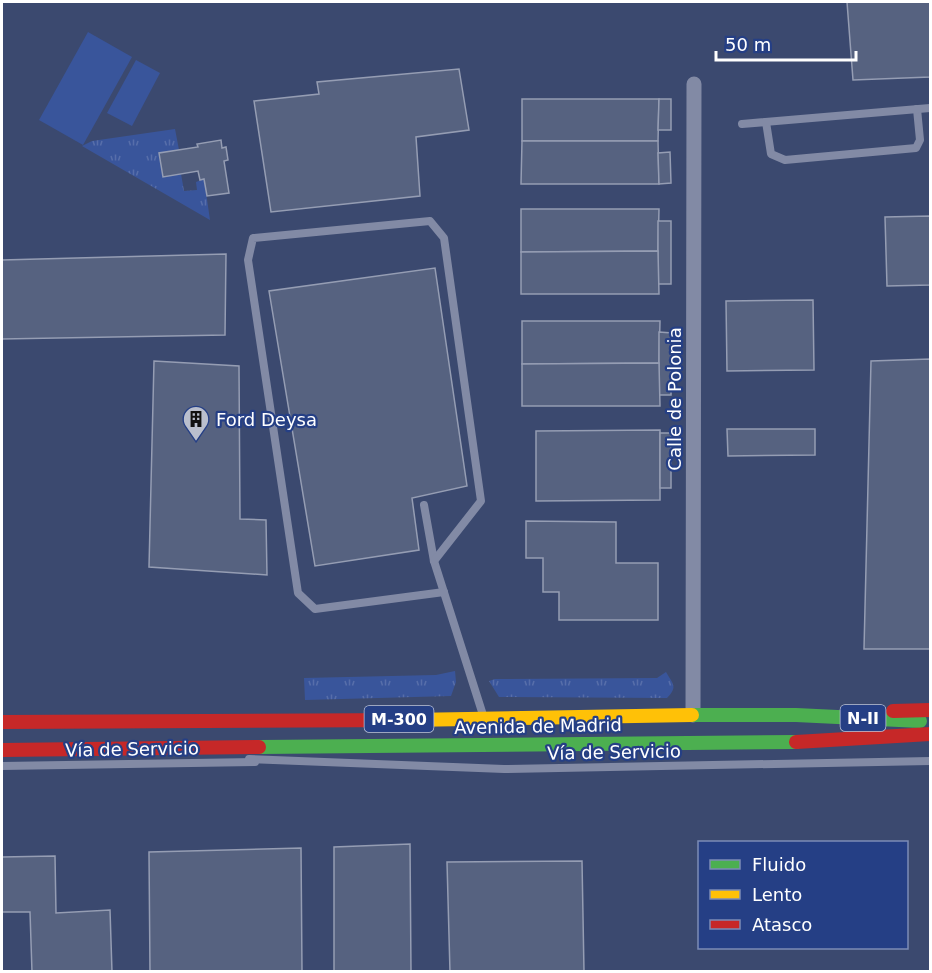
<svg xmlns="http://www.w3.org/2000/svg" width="932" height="973" viewBox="0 0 932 973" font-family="'DejaVu Sans',sans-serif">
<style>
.grass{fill:url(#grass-tufts)}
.pitch{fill:#39559b}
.building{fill:#566280;stroke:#959db3;stroke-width:1.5}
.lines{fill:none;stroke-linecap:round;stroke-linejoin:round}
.lane{stroke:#828aa5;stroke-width:8}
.street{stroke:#828aa5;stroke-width:15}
.fast{stroke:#4caf50;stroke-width:14}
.slow{stroke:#ffc107;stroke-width:14}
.jam{stroke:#c62828;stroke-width:14}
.labels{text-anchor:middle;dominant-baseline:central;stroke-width:4.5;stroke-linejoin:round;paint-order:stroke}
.shield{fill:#253f85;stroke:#bec5da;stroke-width:1.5}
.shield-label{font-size:16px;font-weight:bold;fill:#fff}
.street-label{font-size:18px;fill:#fff;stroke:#253f85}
.poi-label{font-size:18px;fill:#fff;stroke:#253f85;text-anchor:start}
</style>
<defs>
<pattern id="grass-tufts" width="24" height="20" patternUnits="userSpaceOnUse" patternTransform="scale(1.5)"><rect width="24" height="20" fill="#39559b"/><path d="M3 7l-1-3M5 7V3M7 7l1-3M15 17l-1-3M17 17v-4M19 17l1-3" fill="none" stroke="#576eaa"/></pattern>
</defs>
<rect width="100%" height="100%" fill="#3b496f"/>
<g class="grass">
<path d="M175 129 179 150 159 154 163 176 181 174 184 191 197 190 196 182 204 179 210 220 82 146 92 141Z"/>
<path d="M455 671 456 682 451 696 305 700 304 678 436 675Z"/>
<path d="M666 672C673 684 678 687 667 698L499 697 489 681 495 679 657 678Z"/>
</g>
<g class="pitch">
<path d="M88 32 132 57 83 145 39 120Z"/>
<path d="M136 60 160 73 132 126 107 113Z"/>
</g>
<g class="building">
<path d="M847 2H930V77L853 80Z"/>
<path d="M459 69 469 130 416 137 420 196 271 212 254 101 319 94 317 82Z"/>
<path d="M522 99H659L658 141H522Z"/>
<path d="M659 99H671V130H658Z"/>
<path d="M221 140 222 148 226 147 228 160 224 161 229 193 207 196 204 179 200 180 198 171 163 177 159 153 198 147 197 144Z"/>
<path d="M522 141H658L659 184H521Z"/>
<path d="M670 152 671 183 659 184 658 153Z"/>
<path d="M521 209H659L658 251 521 252Z"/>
<path d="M930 216V285L887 286 885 217Z"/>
<rect x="658" y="221" width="13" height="63"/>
<path d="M658 251 659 294H521V252Z"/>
<path d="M226 254 225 335 2 339V260Z"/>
<path d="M435 268 467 486 412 498 419 550 315 566 269 291Z"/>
<path d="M813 300 814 370 727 371 726 301Z"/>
<path d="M522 321H660L659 363 522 364Z"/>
<path d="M659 332 672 333 671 395H659Z"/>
<path d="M930 359V649H864L871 361Z"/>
<path d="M154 361 239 366 240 519 266 520 267 575 149 567Z"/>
<path d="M659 363 660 406H522V364Z"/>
<path d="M727 429H815V455L728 456Z"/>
<path d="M660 430V500L536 501V431Z"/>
<rect x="660" y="433" width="11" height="55"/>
<path d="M526 521 616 522V563H658V620H559V592H543V558H526Z"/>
<path d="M410 844 411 972H334V847Z"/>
<path d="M301 848 302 972H150L149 852Z"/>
<path d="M55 856 56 913 110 910 112 972H32L30 912H2V857Z"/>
<path d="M582 861 584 972H450L447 862Z"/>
</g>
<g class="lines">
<g class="lane">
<path d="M766 122 771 154 785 160 916 148 920 140 917 109"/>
<path d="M742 124 930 108"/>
<path d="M424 505 434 561 483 715"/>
<path d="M434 561 481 501 444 238 430 221 253 238 248 260 298 593 315 609 444 592"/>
<path d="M249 759 504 769 930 761"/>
<path d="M2 766 255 762"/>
</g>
<path class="street" d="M693 715 694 84"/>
<g class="fast">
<path d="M692 715H796L920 721"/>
<path d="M259 747 796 742"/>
</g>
<path class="slow" d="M410 720 692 715"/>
<g class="jam">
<path d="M893 711 930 710"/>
<path d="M2 722 410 720"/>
<path d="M796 742 930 734"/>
<path d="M2 750 259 747"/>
</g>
</g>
<defs>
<g id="building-pin" transform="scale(1.35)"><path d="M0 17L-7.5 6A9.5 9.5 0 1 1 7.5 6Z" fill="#babfcd" stroke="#253f85"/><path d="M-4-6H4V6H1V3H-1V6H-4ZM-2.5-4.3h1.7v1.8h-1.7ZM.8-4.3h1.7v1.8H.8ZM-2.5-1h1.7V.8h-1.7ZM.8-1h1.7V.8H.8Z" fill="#111"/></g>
</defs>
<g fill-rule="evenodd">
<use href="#building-pin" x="196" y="419"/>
</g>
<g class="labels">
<g class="shield">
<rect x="840.5" y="705" width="45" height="26" rx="4.5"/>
<rect x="364.5" y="706" width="69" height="26" rx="4.5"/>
</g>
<g class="shield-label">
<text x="863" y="718">N-II</text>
<text x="399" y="719">M-300</text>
</g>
<g class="street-label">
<text transform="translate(674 399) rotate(-90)">Calle de Polonia</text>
<text transform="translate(538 726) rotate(-1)">Avenida de Madrid</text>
<text transform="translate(132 749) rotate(-1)">Vía de Servicio</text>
<text transform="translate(614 752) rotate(-1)">Vía de Servicio</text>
</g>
<g class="poi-label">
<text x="216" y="419">Ford Deysa</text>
</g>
</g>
<rect width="932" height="973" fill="none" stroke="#ffffff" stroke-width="6"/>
<rect x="698" y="841" width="210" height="108" fill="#253f85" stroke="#7c8cb6" stroke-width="1.5"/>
<rect x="710" y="860" width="30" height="9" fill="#4caf50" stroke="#7c8cb6" stroke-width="1.5"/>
<text x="752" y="871" font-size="18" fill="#ffffff">Fluido</text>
<rect x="710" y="890" width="30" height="9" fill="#ffc107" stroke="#7c8cb6" stroke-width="1.5"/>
<text x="752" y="901" font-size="18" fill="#ffffff">Lento</text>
<rect x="710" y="920" width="30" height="9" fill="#c62828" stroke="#7c8cb6" stroke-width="1.5"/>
<text x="752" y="931" font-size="18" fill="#ffffff">Atasco</text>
<path d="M716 51v9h140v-9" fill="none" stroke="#ffffff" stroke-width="3"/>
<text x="725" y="51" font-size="18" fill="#ffffff" stroke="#253f85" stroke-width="4.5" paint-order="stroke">50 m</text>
</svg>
